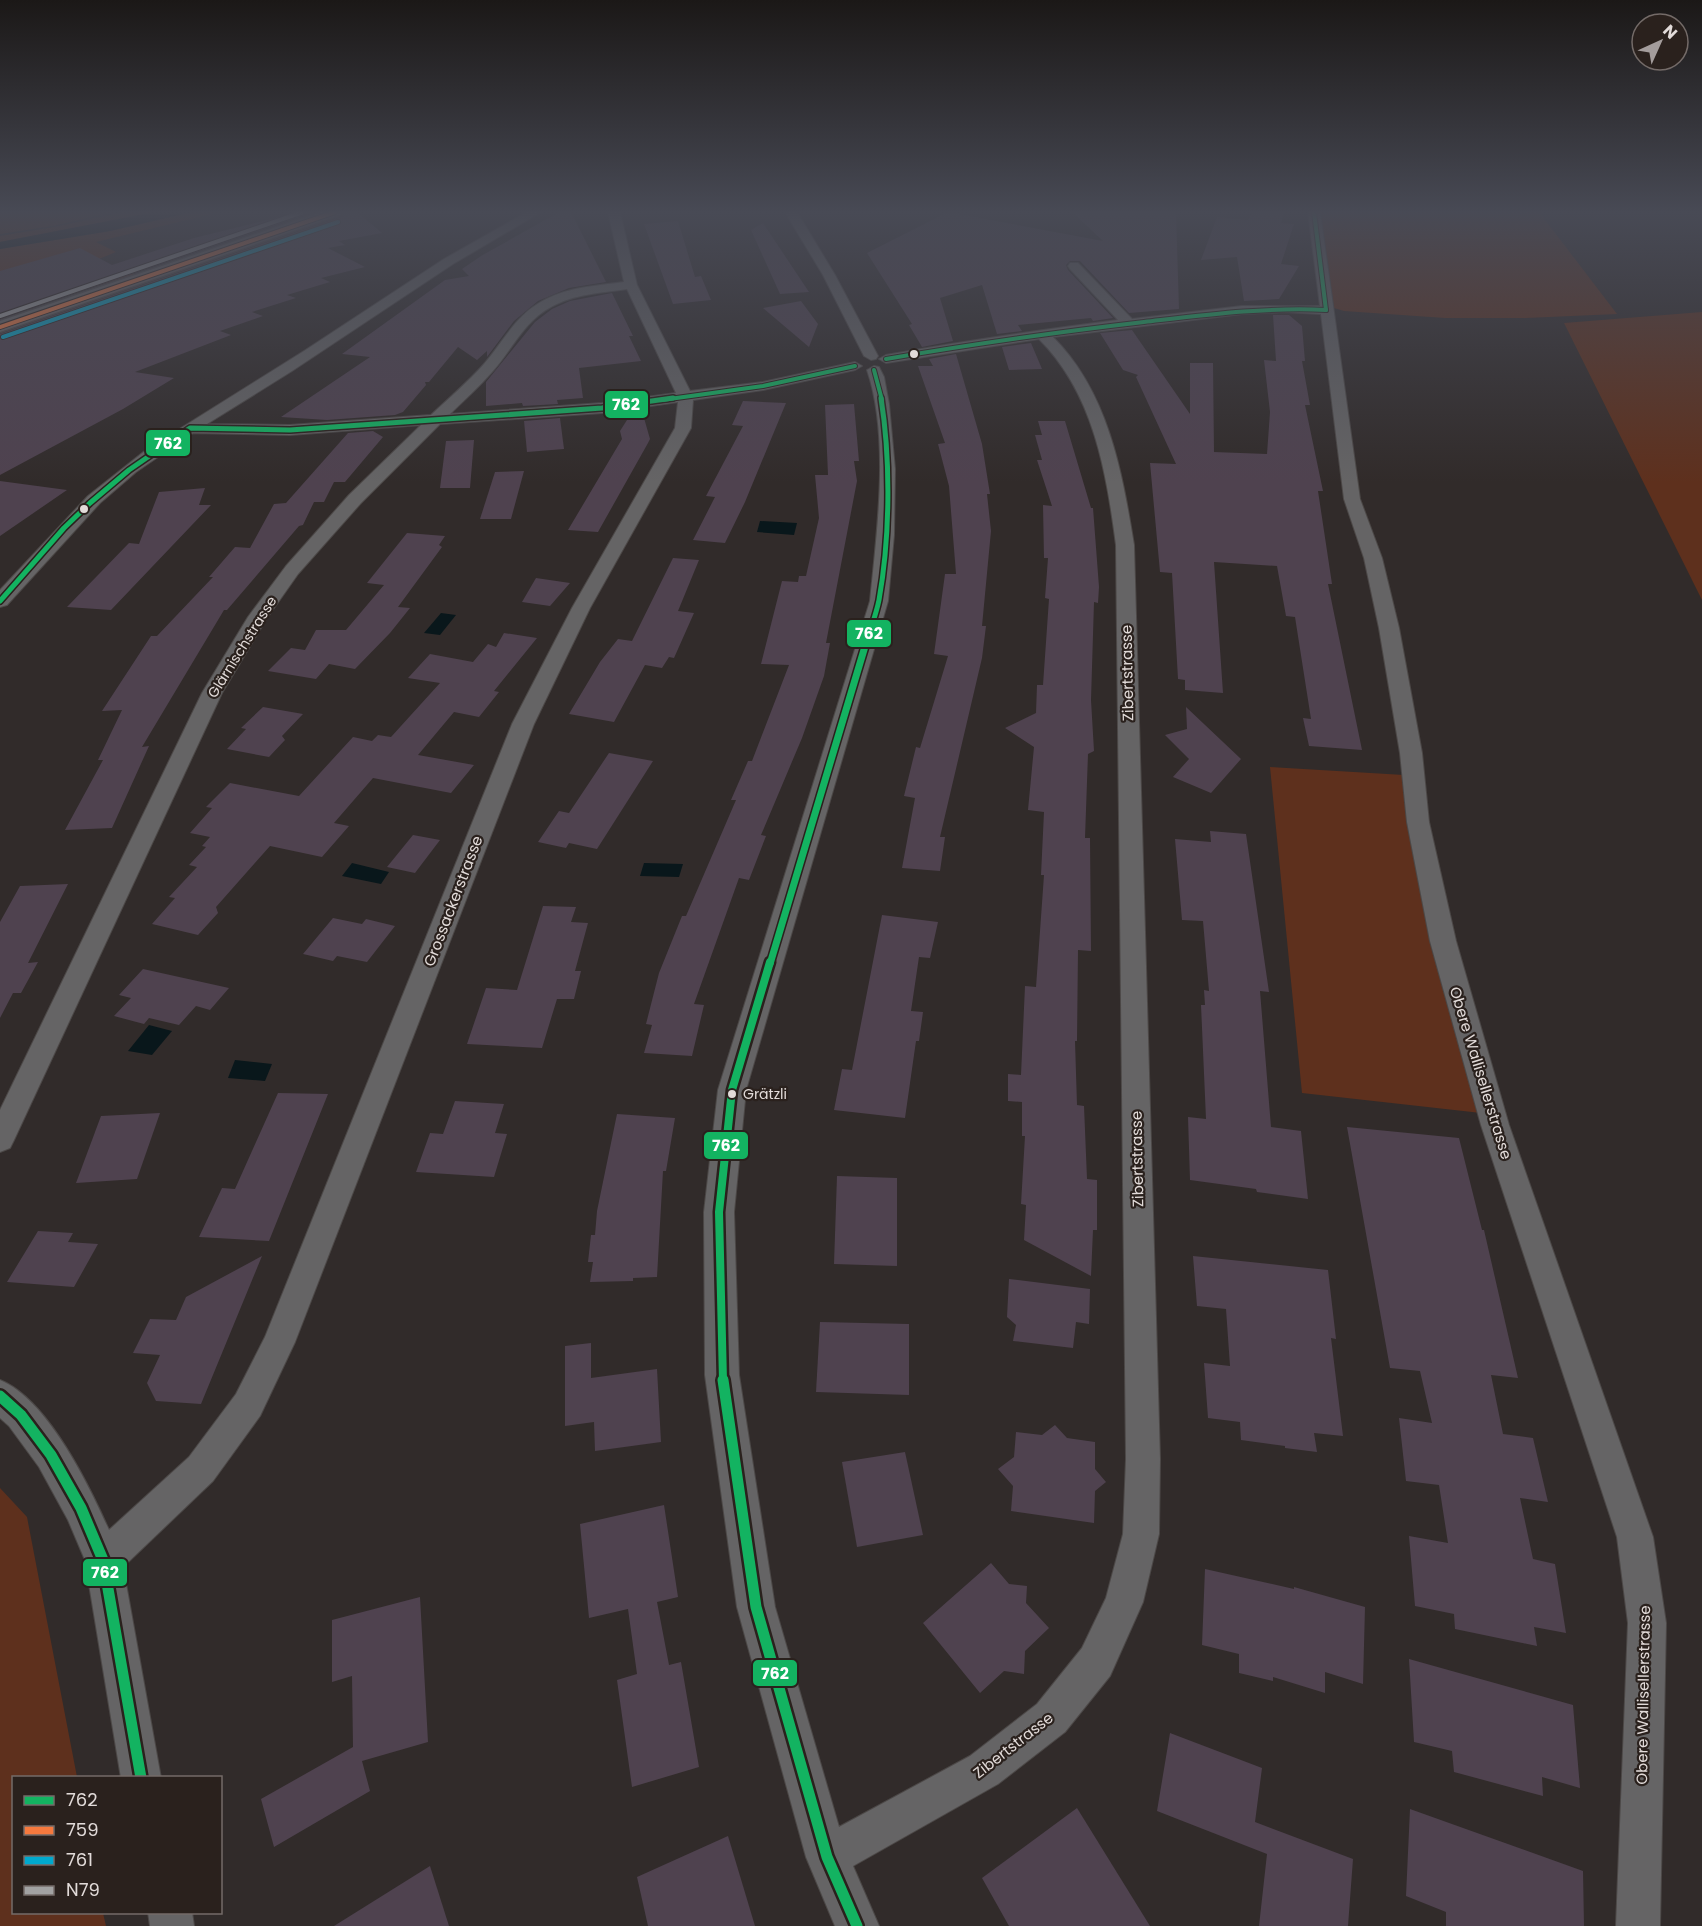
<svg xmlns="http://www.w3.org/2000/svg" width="1702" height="1926" viewBox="0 0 1702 1926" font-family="Poppins,sans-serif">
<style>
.green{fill:#5e301d}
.water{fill:#09171b}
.building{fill:#4f424f}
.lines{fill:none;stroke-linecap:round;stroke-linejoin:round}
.street-casing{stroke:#4c4847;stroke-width:2}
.secondary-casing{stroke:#4c4847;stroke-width:3}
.street{fill:#656465;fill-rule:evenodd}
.secondary{fill:#686666;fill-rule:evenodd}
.bus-1-far4-casing{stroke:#2a211d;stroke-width:6}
.bus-1-far3-casing{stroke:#2a211d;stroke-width:8}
.bus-1-far2-casing{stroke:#2a211d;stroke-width:10}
.bus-1-far1-casing{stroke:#2a211d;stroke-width:13}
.bus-1-casing{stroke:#2a211d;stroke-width:16}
.bus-2-casing{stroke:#2a211d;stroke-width:6}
.bus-3-casing{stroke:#2a211d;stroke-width:6}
.bus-4-casing{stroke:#2a211d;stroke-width:6}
.bus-1-far4{stroke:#13b361;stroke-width:4}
.bus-1-far3{stroke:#13b361;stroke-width:5}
.bus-1-far2{stroke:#13b361;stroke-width:7}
.bus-1-far1{stroke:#13b361;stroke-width:8}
.bus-1{stroke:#13b361;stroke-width:11}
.bus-2{stroke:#f6793e;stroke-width:4}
.bus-3{stroke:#00a9ce;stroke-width:4}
.bus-4{stroke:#a2a2a2;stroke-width:4}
.bus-dot{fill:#e2dbd9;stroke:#2a211d;stroke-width:2}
.labels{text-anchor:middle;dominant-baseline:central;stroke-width:4.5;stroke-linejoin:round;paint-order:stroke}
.far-street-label{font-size:14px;fill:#e2dbd9;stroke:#2a211d}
.bus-label{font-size:14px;fill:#e2dbd9;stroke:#2a211d;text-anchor:start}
.street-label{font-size:15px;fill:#e2dbd9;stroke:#2a211d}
.line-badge{stroke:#2a211d;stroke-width:2}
.badge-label{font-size:16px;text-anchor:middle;font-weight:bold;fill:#fff}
</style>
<rect width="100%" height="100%" fill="#312b2a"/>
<g class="green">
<path d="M0 212H114L53 226 0 234Z"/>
<path d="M123 212H155L0 242V236L54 227Z"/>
<path d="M192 212H220L96 242 116 252 94 261 135 274 0 316V249L110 231Z"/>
<path d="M1321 212H1539L1617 314 1526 318H1445L1344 311 1334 308Z"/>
<path d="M1702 312V600L1564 323Z"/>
<path d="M1270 767 1404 775 1431 947 1481 1113 1302 1093Z"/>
<path d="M0 1488 27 1517 77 1777 14 1778V1912L103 1913 106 1926H0Z"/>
</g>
<g class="water">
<path d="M155 212H192L110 231 0 249V242Z"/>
<path d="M760 521 797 523 794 535 757 532Z"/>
<path d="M441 613 456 615 440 635 424 633Z"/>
<path d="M352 863 389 872 381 884 342 876Z"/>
<path d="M644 863 683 864 679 877 640 876Z"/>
<path d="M149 1025 172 1031 152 1055 128 1051Z"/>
<path d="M235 1060 272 1064 265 1081 228 1078Z"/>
</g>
<g class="building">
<path d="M300 212H314L0 319V271L80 248 112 265 194 238Z"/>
<path d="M344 212H357L382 233 339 241 345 245 328 248 365 267 321 278 330 282 287 295 296 298 252 312 263 316 220 331 231 335 135 372 174 378 123 409 0 475V334L341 217Z"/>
<path d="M559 212H571L606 282 569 288 538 301 514 321 487 357V351L477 360 458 347 429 382H425L426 385 403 412 395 415 327 420 281 417 370 357 342 354 445 280 469 276 462 269 481 256Z"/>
<path d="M948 212 1103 241 1072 212H1176L1179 309 1129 313 1080 261H1070L1066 265 1068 270 1113 318 1093 321 1091 318 1018 325 1022 331 997 334 982 285 940 298 953 341 922 347 909 325 912 324 867 253Z"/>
<path d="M1252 212H1284L1281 223 1294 224 1281 264 1299 266 1279 299 1244 301 1237 257 1201 260 1217 217 1248 220Z"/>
<path d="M678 221 695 277 701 276 711 300 673 304 644 224Z"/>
<path d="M763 223 809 292 780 294 751 230Z"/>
<path d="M612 293 633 336H629L641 361 579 368 583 398 557 400 558 404 523 406 522 403 486 406V382L535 322 552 309 570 301Z"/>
<path d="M801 301 818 324 809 347 763 308Z"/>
<path d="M1273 315H1289L1302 326 1305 361H1302L1310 405H1305L1323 491H1318L1332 584H1328L1362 750 1309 746 1303 718 1311 719 1295 617 1286 616 1277 566 1214 562 1223 693 1185 690V680L1178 679 1172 573 1160 572 1150 463 1176 464 1136 377 1138 375 1123 370 1100 333 1132 330 1190 414V363H1213L1214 452 1267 454 1270 412 1264 360 1276 361Z"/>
<path d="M1031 343 1042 369 1009 370 1002 347Z"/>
<path d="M956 354 982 444 990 494H987L991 531 982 626H986L982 658 940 837H945L940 871 902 868 915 798 904 796 916 747 920 748 948 656 934 654 945 574H956L949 486 938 444 945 443 918 366H933L929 359Z"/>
<path d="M743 401 786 403 745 502 725 543 693 540 715 497 706 496 743 426 732 425Z"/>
<path d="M854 404 859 461H854L857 481 826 643H830L824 676 802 738 761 835 766 836 749 880 739 878 694 1004 704 1005 692 1056 644 1053 652 1025 646 1024 659 973 682 916H686L736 800H731L748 761H752L789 665 761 664 782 581 798 582 799 576H806L819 518 815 475H828L825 405Z"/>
<path d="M560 418 564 449 527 452 524 421Z"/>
<path d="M644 418 650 439 648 443 598 532 568 530 622 439 620 431 627 420Z"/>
<path d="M1038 421H1065L1091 508H1093L1099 587 1098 603 1094 602 1091 700 1094 751 1088 754 1085 838H1090L1091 951 1078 950 1077 1041H1075L1077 1105 1084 1106 1087 1179 1097 1180V1230H1093L1091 1276 1024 1240 1026 1205 1021 1204 1025 1136H1022V1102L1008 1101V1074L1021 1075 1025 986 1036 987 1044 875H1041L1044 812 1028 810 1034 747 1005 728 1036 713 1037 685H1043L1049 599 1045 598 1048 558H1044L1043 505 1052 506 1037 460H1042L1035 435H1042Z"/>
<path d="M373 431 383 437 345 482H334L324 502H314L303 525 299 526 227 610H224L142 747 149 746 112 828 65 830 103 760H98L122 710 102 711 151 636H157L213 577H209L235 547 250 548 274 504 286 503 348 433Z"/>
<path d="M474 440 470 488H440L446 441Z"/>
<path d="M524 471 511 519H480L495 472Z"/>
<path d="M0 481 67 490 0 536Z"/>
<path d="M205 488 199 505H211L111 610 67 607 129 543 139 544 159 492Z"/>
<path d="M407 533 445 536 439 545 442 547 398 607 410 608 390 633 355 669 329 664 316 679 268 671 291 648 305 650 316 630H346L384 585 367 583Z"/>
<path d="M673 558 699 560 678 611 694 613 674 658 669 657 662 668 645 665 614 722 569 714 600 662 618 639 632 641Z"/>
<path d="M536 578 570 583 550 606 522 602Z"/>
<path d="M504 633 537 638 494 691 499 692 479 717 454 712 418 755 474 765 451 793 373 778 334 823 349 826 322 857 270 846 216 907 218 913 198 935 152 924 175 898 169 897 197 867 189 865 206 847 202 846 210 837 190 833 212 808 206 807 230 783 299 796 353 737 372 741 378 735 391 737 440 683 408 678 430 654 473 662 488 644 496 647Z"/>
<path d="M263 707 303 714 282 736 285 740 269 757 227 749 246 729 241 728Z"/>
<path d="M1186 707 1241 759 1211 793 1173 777 1189 759 1165 735 1187 729Z"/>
<path d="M609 753 653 761 597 849 569 843 566 848 538 842 559 811 569 813Z"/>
<path d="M1210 831 1246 834 1269 992 1260 991 1271 1127 1301 1131 1308 1199 1257 1192 1256 1189 1190 1180 1188 1117 1206 1119 1201 1005H1205L1204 990 1209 991 1203 921 1182 920 1175 839 1211 842Z"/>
<path d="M413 835 440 840 415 873 387 867Z"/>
<path d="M68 884 28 963 38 962 21 993H13L0 1018V922L20 886Z"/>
<path d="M543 906 576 907 571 922 588 923 575 971H581L574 999H557L542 1048 467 1044 486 988 517 990Z"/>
<path d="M882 915 938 922 930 958 919 957 911 1011 923 1012 919 1041H916L905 1118 834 1110 842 1069 852 1070Z"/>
<path d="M333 918 362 924 366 919 395 926 367 962 337 956 333 961 303 954Z"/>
<path d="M143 969 229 988 210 1010 196 1006 179 1025 149 1018 144 1024 114 1016 131 998 119 995Z"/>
<path d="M278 1093 328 1094 269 1241 199 1237 222 1188 235 1189Z"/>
<path d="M455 1101 504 1104 495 1133 507 1134 494 1177 416 1172 430 1133 443 1134Z"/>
<path d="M160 1113 137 1179 76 1183 101 1116Z"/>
<path d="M617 1114 675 1118 666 1171H663L657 1277 633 1278V1281L590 1282 593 1262H588L591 1235H595L597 1211Z"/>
<path d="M1347 1127 1459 1138 1482 1230H1484L1518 1378 1491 1375 1503 1434 1533 1438 1548 1502 1520 1498 1533 1559 1555 1564 1566 1633 1534 1627 1537 1646 1455 1629 1454 1614 1415 1606 1409 1536 1448 1543 1439 1485 1406 1481 1399 1418 1432 1423 1420 1371 1390 1368Z"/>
<path d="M837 1176 897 1178V1266L834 1264Z"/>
<path d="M38 1231 73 1233 68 1242 98 1244 74 1287 7 1282Z"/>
<path d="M262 1256 201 1404 156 1401 147 1383 160 1355 133 1353 150 1319 176 1320 186 1297Z"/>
<path d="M1193 1256 1328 1270 1336 1339 1331 1338 1343 1436 1314 1433 1317 1452 1285 1448V1446L1241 1440 1240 1422 1208 1418 1204 1363 1230 1366 1226 1309 1197 1306Z"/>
<path d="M1009 1279 1090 1289 1089 1324 1076 1322 1073 1348 1013 1341 1016 1325 1007 1317Z"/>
<path d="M820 1322 909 1324V1395L816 1392Z"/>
<path d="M591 1343V1378L657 1369 661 1442 595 1451 594 1422 565 1426V1346Z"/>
<path d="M1055 1425 1067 1438 1095 1442V1469L1106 1482 1095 1491 1094 1523 1011 1511 1013 1486 998 1469 1014 1457 1016 1432 1042 1435Z"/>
<path d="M905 1452 923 1535 857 1547 842 1462Z"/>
<path d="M664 1505 678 1597 657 1602 669 1665 681 1662 699 1767 632 1787 617 1680 637 1674 628 1609 589 1618 580 1524Z"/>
<path d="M991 1563 1009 1584 1027 1586 1026 1603 1049 1628 1025 1651 1024 1674 1004 1671 980 1693 923 1623Z"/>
<path d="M1205 1569 1294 1589V1587L1365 1607 1363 1684 1325 1672V1693L1273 1677V1681L1239 1673V1654L1202 1645Z"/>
<path d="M420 1597 428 1742 362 1761 370 1791 274 1847 261 1799 353 1747 352 1676 332 1682V1620Z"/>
<path d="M1409 1659 1573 1705 1580 1788 1542 1777 1543 1796 1454 1772 1452 1751 1414 1742Z"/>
<path d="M1170 1733 1262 1768 1255 1822 1353 1859 1348 1926H1259L1267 1854 1157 1811Z"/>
<path d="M1077 1808 1150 1926H1009L982 1878Z"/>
<path d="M1410 1809 1583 1871 1584 1926H1446V1912L1406 1896Z"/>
<path d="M728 1836 755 1926H648L637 1877Z"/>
<path d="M430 1866 449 1926H334Z"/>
</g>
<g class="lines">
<g class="street-casing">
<g id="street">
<path d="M527 212H541L453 264 292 371 207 424 290 425 431 415C449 398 468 382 484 364 502 343 515 317 539 303 565 287 595 286 624 282L608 212H620L637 285 690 391 763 382 855 362 862 366 855 370 763 390 693 400 691 428 590 608 534 724 295 1342 260 1416 213 1481 123 1567 161 1778H121L85 1560 68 1520 39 1467 9 1426 0 1418V1380C47 1399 89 1485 109 1530L189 1457 236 1394 265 1337 512 724 572 608 675 428 678 402 602 413 440 424 361 503 298 574 267 618 222 693 14 1140 10 1148 0 1152V1110L202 693 248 617 286 566 349 495 421 425 290 435 193 433 136 472 100 503 7 605 0 607V590L88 496 146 450 304 351 444 259ZM627 289 676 393 602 403 450 414C464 400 479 387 492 372 512 350 524 321 551 307 574 294 601 293 627 289Z"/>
<path d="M785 212H797L835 275 878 356 876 359 871 360 864 356 823 275Z"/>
<path d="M1308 212H1320L1360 499 1382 558 1399 628 1422 753 1429 822 1456 941 1509 1125 1653 1537 1666 1623 1660 1926H1616L1628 1623 1617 1537 1481 1125 1430 941 1407 822 1400 753 1379 628 1364 558 1344 499 1321 314 1284 312 1242 314 1053 337C1108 392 1122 471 1134 545L1160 1459 1159 1534 1143 1602 1110 1676 1065 1732 998 1784 853 1866 879 1926H835L806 1857 737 1607 705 1375 704 1212 718 1090 870 601C877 531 890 437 867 370L874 366 879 367 884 377 889 404 895 469 894 535 888 601 746 1090 734 1212 739 1375 775 1607 839 1827 970 1756 1037 1704 1082 1648 1106 1598 1123 1534 1126 1459 1116 545C1106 471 1094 394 1039 339L886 363 879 359 886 355C964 341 1040 330 1118 320L1070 269 1068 266 1070 263H1078L1132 319 1242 306H1320Z"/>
<path d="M148 1912H192L194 1926H150Z"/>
</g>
</g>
<g class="secondary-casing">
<path id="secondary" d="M321 212H342L340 215 0 332V321Z"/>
</g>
<use href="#street" class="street"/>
<use href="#secondary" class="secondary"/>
<g class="bus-1-far4-casing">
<g id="bus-1-far4">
<path d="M1314 212 1326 310"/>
<path d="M886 359C972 344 1058 332 1144 322 1205 315 1265 307 1326 310"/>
<path d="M874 370 882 400"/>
<path d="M662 400 763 386 855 366"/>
</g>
</g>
<g class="bus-1-far3-casing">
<g id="bus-1-far3">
<path d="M0 601 64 528 90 503 129 470 190 428 290 430 602 408 673 398"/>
<path d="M866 644C870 630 876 615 879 600 890 538 891 461 881 398"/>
</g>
</g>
<g class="bus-1-far2-casing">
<path id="bus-1-far2" d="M770 964 866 643"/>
</g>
<g class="bus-1-far1-casing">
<path id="bus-1-far1" d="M723 1381 719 1212 732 1090 770 962"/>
</g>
<g class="bus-1-casing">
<g id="bus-1">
<path d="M723 1380 756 1607 827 1857 857 1926"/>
<path d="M0 1396 21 1415 51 1455 81 1508 103 1560 141 1778"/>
</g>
</g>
<g class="bus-2-casing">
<path id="bus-2" d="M0 327 335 212"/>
</g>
<g class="bus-3-casing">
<path id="bus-3" d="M3 337 338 222"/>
</g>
<g class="bus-4-casing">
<path id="bus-4" d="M0 316 303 212"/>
</g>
<use href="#bus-1-far4" class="bus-1-far4"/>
<use href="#bus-1-far3" class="bus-1-far3"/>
<use href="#bus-1-far2" class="bus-1-far2"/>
<use href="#bus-1-far1" class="bus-1-far1"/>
<use href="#bus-1" class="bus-1"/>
<use href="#bus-2" class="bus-2"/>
<use href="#bus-3" class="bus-3"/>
<use href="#bus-4" class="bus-4"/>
</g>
<linearGradient id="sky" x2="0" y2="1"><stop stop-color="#1b1817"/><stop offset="0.44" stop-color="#484a55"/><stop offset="1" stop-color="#484a55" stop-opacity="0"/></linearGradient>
<rect width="1702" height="482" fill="url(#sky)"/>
<g class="bus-dot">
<circle cx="914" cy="354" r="5"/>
<circle cx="84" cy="509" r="5"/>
<circle cx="732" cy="1094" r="5"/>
</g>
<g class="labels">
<g class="far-street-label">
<text transform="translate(242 647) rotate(-58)">Glärnischstrasse</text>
</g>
<g class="bus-label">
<text x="743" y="1094">Grätzli</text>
</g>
<g class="street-label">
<text transform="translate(1127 673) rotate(-91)">Zibertstrasse</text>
<text transform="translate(453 901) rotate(-69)">Grossackerstrasse</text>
<text transform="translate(1481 1073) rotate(73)">Obere Wallisellerstrasse</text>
<text transform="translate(1137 1159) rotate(-91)">Zibertstrasse</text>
<text transform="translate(1643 1695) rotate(-89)">Obere Wallisellerstrasse</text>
<text transform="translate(1013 1745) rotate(-38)">Zibertstrasse</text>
</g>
</g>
<g class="line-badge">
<rect x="604" y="390" width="45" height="29" rx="6" fill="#13b361"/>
<rect x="145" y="429" width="46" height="28" rx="6" fill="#13b361"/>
<rect x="846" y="619" width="46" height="29" rx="6" fill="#13b361"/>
<rect x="703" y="1131" width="46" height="29" rx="6" fill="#13b361"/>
<rect x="82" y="1558" width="46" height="29" rx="6" fill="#13b361"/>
<rect x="752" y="1659" width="46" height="28" rx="6" fill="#13b361"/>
</g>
<g class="badge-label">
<text x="626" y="410">762</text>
<text x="168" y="449">762</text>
<text x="869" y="639">762</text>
<text x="726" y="1151">762</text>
<text x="105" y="1578">762</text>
<text x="775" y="1679">762</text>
</g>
<rect x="12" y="1776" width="210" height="138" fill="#2a211d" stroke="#746b68" stroke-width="1.5"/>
<rect x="24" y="1796" width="30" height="9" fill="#13b361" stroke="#746b68" stroke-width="1.5"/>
<text x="66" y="1806" font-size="18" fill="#e2dbd9">762</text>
<rect x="24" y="1826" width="30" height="9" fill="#f6793e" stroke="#746b68" stroke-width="1.5"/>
<text x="66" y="1836" font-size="18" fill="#e2dbd9">759</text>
<rect x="24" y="1856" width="30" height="9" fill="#00a9ce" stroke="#746b68" stroke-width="1.5"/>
<text x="66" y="1866" font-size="18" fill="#e2dbd9">761</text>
<rect x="24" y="1886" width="30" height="9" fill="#a2a2a2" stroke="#746b68" stroke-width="1.5"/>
<text x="66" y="1896" font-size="18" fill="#e2dbd9">N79</text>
<g transform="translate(1660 42) rotate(45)"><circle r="28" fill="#2a211d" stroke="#746b68" stroke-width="1.5"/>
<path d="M0-4.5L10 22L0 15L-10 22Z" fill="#a49d9c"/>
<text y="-9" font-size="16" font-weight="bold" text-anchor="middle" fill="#e2dbd9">N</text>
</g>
</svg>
